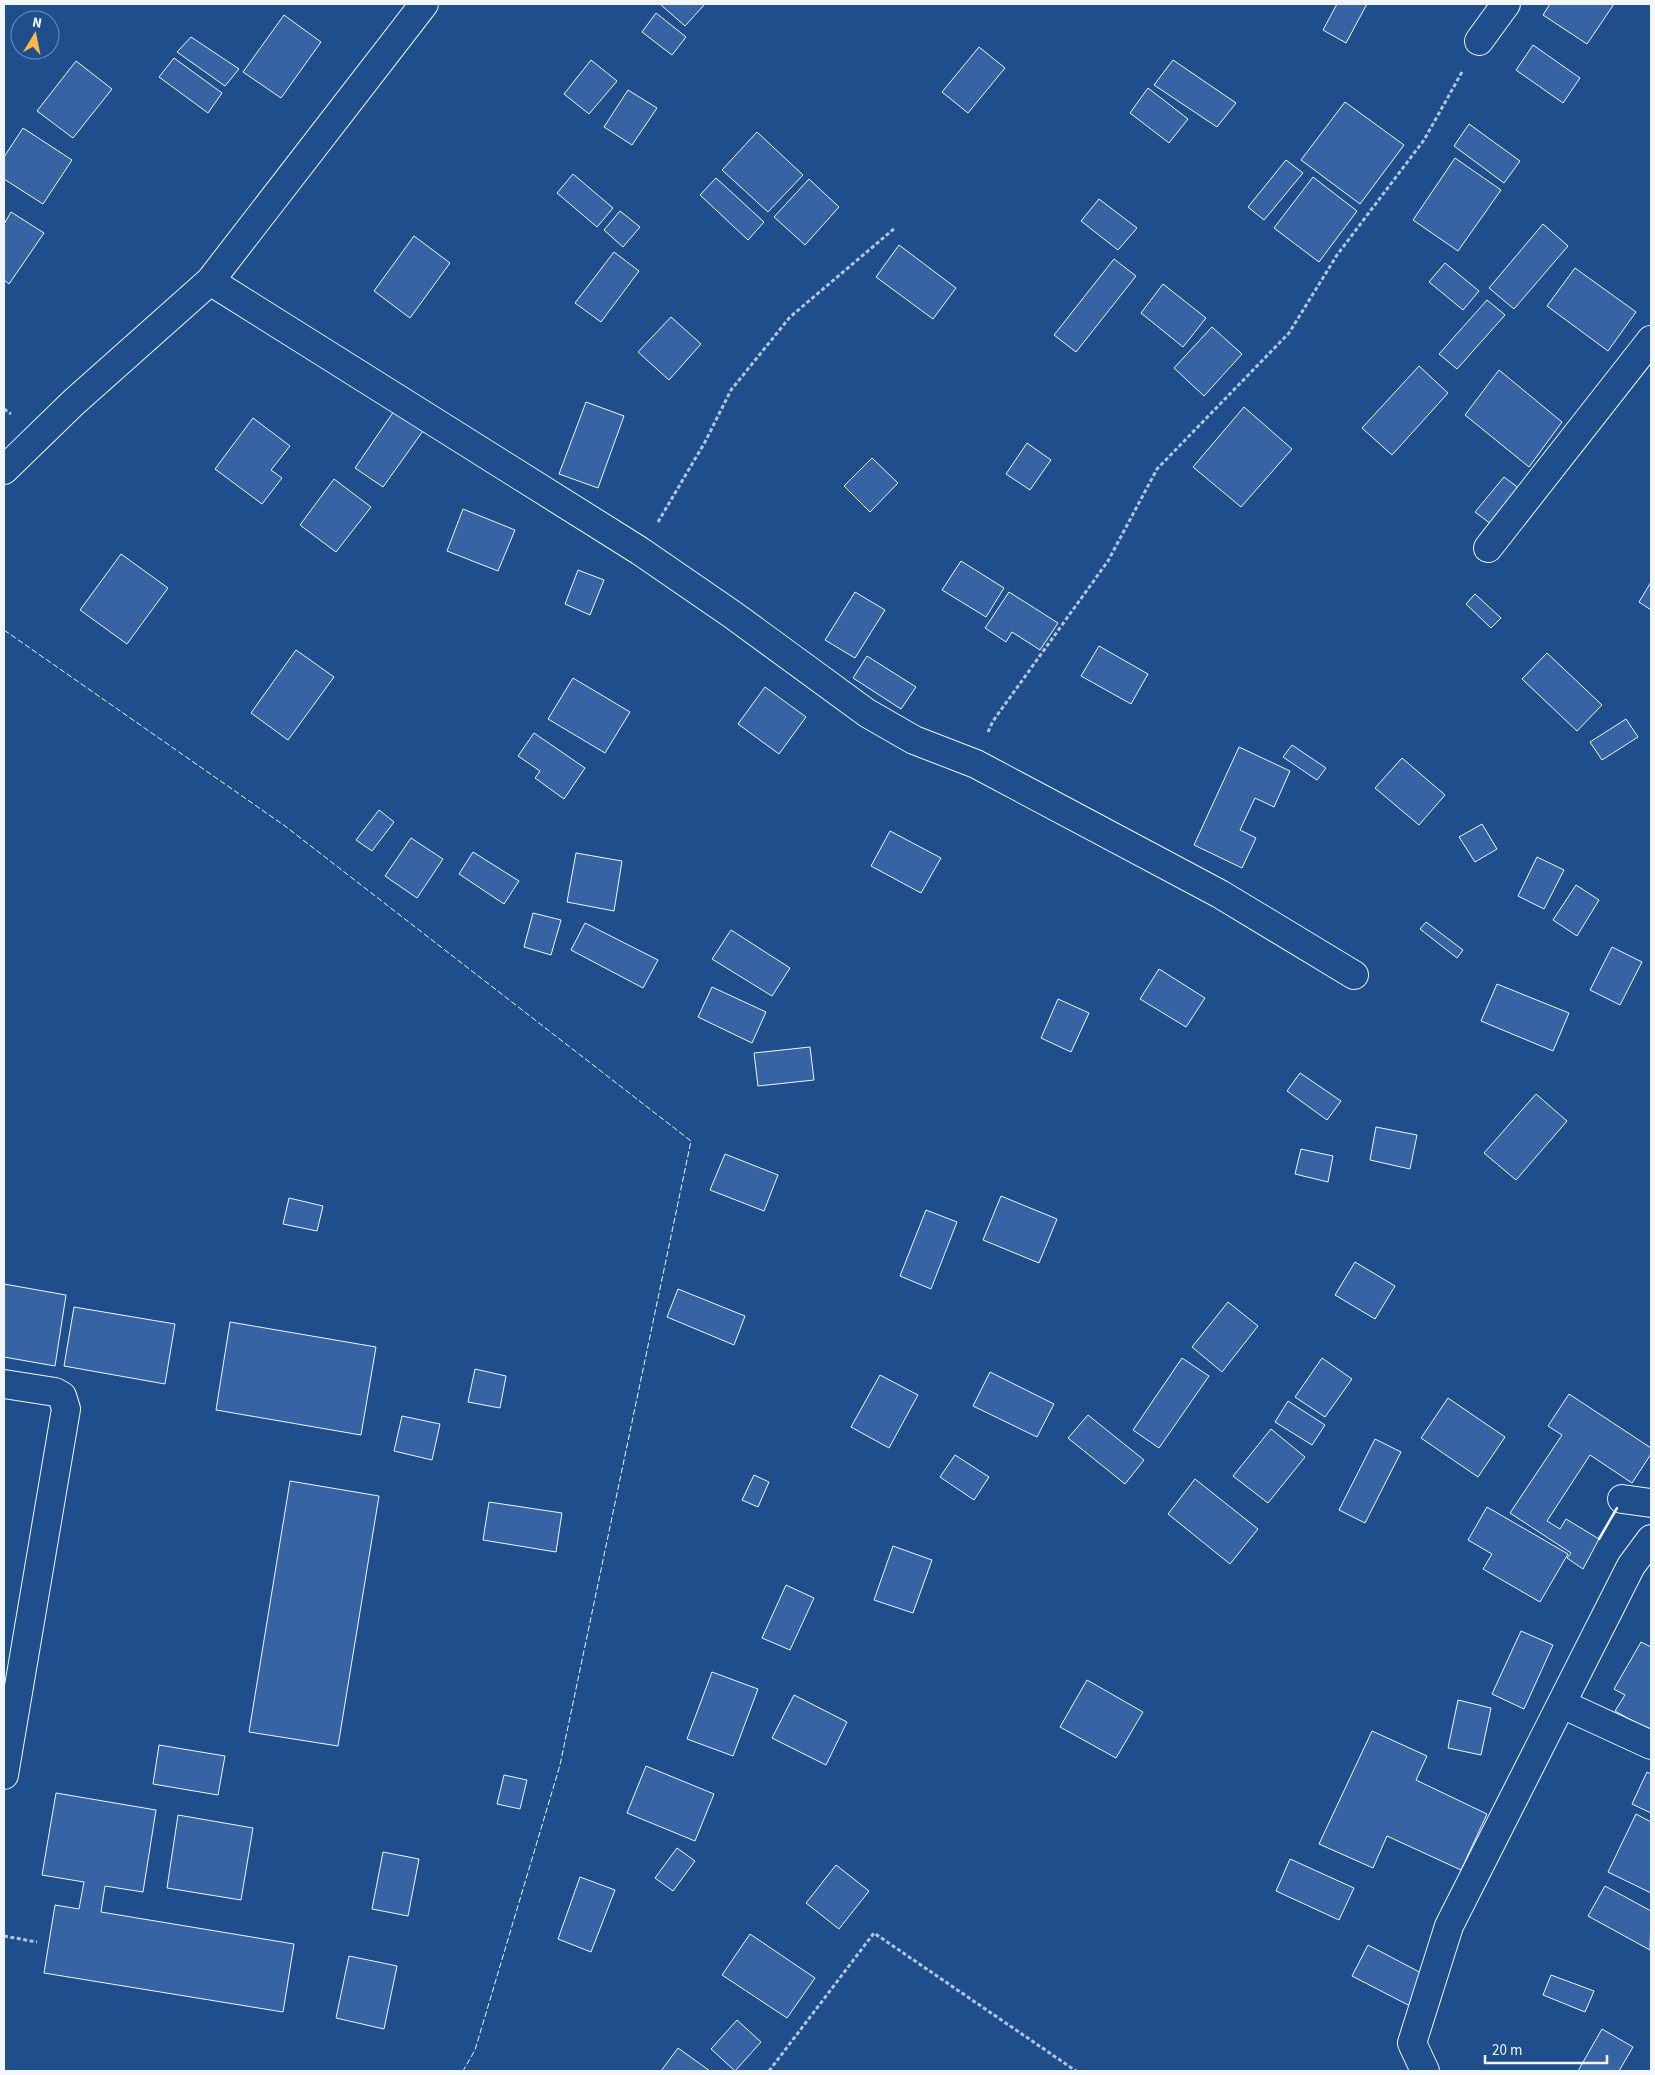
<svg xmlns="http://www.w3.org/2000/svg" width="1655" height="2075" viewBox="0 0 1655 2075" font-family="'Source Sans 3',sans-serif">
<style>
.building{fill:#3563a3;stroke:#f2f6ff}
.lines{fill:none;stroke-linecap:round;stroke-linejoin:round}
.minor-casing{stroke:#f2f6ff;stroke-width:30}
.path{stroke:#b3c4dc;stroke-width:3;stroke-dasharray:4 2.5;stroke-linecap:butt}
.minor{stroke:#1f4e8c;stroke-width:28}
.fence{stroke:#f2f6ff;stroke-width:1;stroke-dasharray:6 2.5;stroke-linecap:butt}
.wall{stroke:#f2f6ff;stroke-width:2.5}
</style>
<rect width="100%" height="100%" fill="#1f4e8c"/>
<g class="building">
<path d="M660 4H705L685 26Z"/>
<path d="M1337 4H1367L1346 43 1323 30Z"/>
<path d="M1550 4H1614L1587 44 1543 15Z"/>
<path d="M656 13 686 37 672 55 642 32Z"/>
<path d="M284 15 321 42 281 98 243 72Z"/>
<path d="M191 37 239 69 225 86 177 52Z"/>
<path d="M1533 45 1580 78 1563 103 1516 70Z"/>
<path d="M979 47 1005 68 968 113 942 92Z"/>
<path d="M174 58 222 93 208 113 159 77Z"/>
<path d="M591 60 617 81 589 114 564 94Z"/>
<path d="M1173 60 1236 103 1217 127 1154 85Z"/>
<path d="M76 61 112 89 73 138 37 111Z"/>
<path d="M1148 88 1188 119 1169 143 1130 113Z"/>
<path d="M628 90 657 108 632 145 604 127Z"/>
<path d="M1345 102 1404 145 1360 204 1301 160Z"/>
<path d="M1469 124 1520 161 1504 183 1454 146Z"/>
<path d="M23 128 72 160 43 204 4 179V157Z"/>
<path d="M757 132 803 175 768 212 722 170Z"/>
<path d="M1455 158 1501 190 1458 251 1413 220Z"/>
<path d="M1286 160 1303 173 1264 220 1248 207Z"/>
<path d="M573 174 613 208 597 227 557 193Z"/>
<path d="M1313 177 1357 211 1319 262 1274 228Z"/>
<path d="M716 178 764 222 748 240 700 195Z"/>
<path d="M809 179 839 207 805 245 774 217Z"/>
<path d="M1099 199 1137 228 1118 250 1081 221Z"/>
<path d="M620 211 640 227 623 247 604 230Z"/>
<path d="M11 212 44 233 9 284 4 280V224Z"/>
<path d="M1543 224 1568 246 1514 309 1489 288Z"/>
<path d="M414 236 450 263 410 318 374 291Z"/>
<path d="M899 245 956 288 933 319 876 277Z"/>
<path d="M614 252 639 271 601 322 575 303Z"/>
<path d="M1114 259 1136 276 1076 352 1054 335Z"/>
<path d="M1445 263 1479 291 1463 310 1429 282Z"/>
<path d="M1575 268 1636 312 1608 351 1547 306Z"/>
<path d="M1163 284 1206 318 1183 347 1141 313Z"/>
<path d="M1487 300 1505 315 1457 369 1439 354Z"/>
<path d="M671 317 701 344 669 380 638 352Z"/>
<path d="M1212 327 1242 354 1204 396 1174 368Z"/>
<path d="M1419 366 1448 393 1392 455 1362 428Z"/>
<path d="M1499 370 1562 422 1529 467 1465 415Z"/>
<path d="M586 402 624 416 598 488 559 474Z"/>
<path d="M1244 407 1292 449 1241 507 1193 467Z"/>
<path d="M394 411 423 431 383 487 355 468Z"/>
<path d="M253 418 290 446 271 470 282 478 262 504 215 469Z"/>
<path d="M1027 443 1051 460 1030 490 1006 474Z"/>
<path d="M872 458 898 483 870 512 844 486Z"/>
<path d="M1504 477 1520 489 1491 524 1475 512Z"/>
<path d="M334 479 371 507 336 552 300 525Z"/>
<path d="M463 509 515 530 498 571 447 551Z"/>
<path d="M121 554 168 588 127 644 80 610Z"/>
<path d="M961 561 1004 588 986 617 942 590Z"/>
<path d="M578 570 604 580 590 615 565 604Z"/>
<path d="M1651 582V610L1639 602Z"/>
<path d="M855 592 885 610 855 658 825 640Z"/>
<path d="M1009 592 1058 623 1040 650 1012 632 1006 642 985 628Z"/>
<path d="M1475 594 1501 618 1491 628 1466 604Z"/>
<path d="M1099 646 1148 674 1131 704 1081 676Z"/>
<path d="M296 650 334 677 288 740 251 713Z"/>
<path d="M1547 653 1602 705 1577 731 1522 679Z"/>
<path d="M867 656 916 687 901 709 853 678Z"/>
<path d="M573 678 630 712 605 753 548 719Z"/>
<path d="M765 687 806 717 779 754 738 724Z"/>
<path d="M1626 719 1638 737 1602 760 1590 742Z"/>
<path d="M534 733 585 768 564 799 535 778 540 771 518 756Z"/>
<path d="M1292 745 1326 768 1317 780 1283 757Z"/>
<path d="M1239 747 1290 771 1274 807 1255 798 1240 830 1256 838 1242 868 1194 845Z"/>
<path d="M1402 758 1445 795 1419 825 1375 788Z"/>
<path d="M379 810 394 822 372 851 356 840Z"/>
<path d="M1482 824 1497 849 1475 862 1459 837Z"/>
<path d="M890 831 941 858 921 893 871 866Z"/>
<path d="M411 838 443 859 417 898 385 876Z"/>
<path d="M473 852 519 881 504 904 459 874Z"/>
<path d="M576 853 622 861 614 911 567 902Z"/>
<path d="M1537 857 1564 870 1544 909 1518 896Z"/>
<path d="M1576 885 1599 900 1577 936 1553 920Z"/>
<path d="M533 913 561 920 551 955 524 947Z"/>
<path d="M1426 922 1463 950 1457 958 1420 929Z"/>
<path d="M585 923 658 960 643 988 571 950Z"/>
<path d="M731 930 790 968 772 996 712 959Z"/>
<path d="M1612 947 1642 962 1620 1005 1590 990Z"/>
<path d="M1159 969 1205 998 1186 1027 1140 999Z"/>
<path d="M1497 984 1569 1013 1553 1051 1481 1021Z"/>
<path d="M712 987 766 1012 752 1043 698 1017Z"/>
<path d="M1058 999 1089 1013 1071 1052 1041 1038Z"/>
<path d="M810 1047 814 1080 758 1086 754 1053Z"/>
<path d="M1300 1073 1341 1101 1327 1120 1287 1091Z"/>
<path d="M1536 1094 1567 1121 1516 1180 1484 1153Z"/>
<path d="M1376 1127 1417 1135 1410 1169 1370 1160Z"/>
<path d="M1301 1149 1333 1156 1328 1182 1295 1174Z"/>
<path d="M725 1154 778 1175 764 1211 710 1190Z"/>
<path d="M1001 1196 1057 1219 1039 1263 983 1240Z"/>
<path d="M289 1198 323 1206 317 1231 283 1224Z"/>
<path d="M926 1210 957 1222 931 1289 900 1276Z"/>
<path d="M1355 1262 1395 1286 1375 1319 1335 1295Z"/>
<path d="M4 1284 66 1295 55 1366 4 1357Z"/>
<path d="M678 1289 745 1316 734 1345 667 1317Z"/>
<path d="M1228 1302 1258 1326 1222 1372 1192 1347Z"/>
<path d="M74 1307 175 1324 165 1384 64 1366Z"/>
<path d="M230 1322 376 1347 361 1435 216 1410Z"/>
<path d="M1182 1358 1209 1376 1159 1448 1133 1430Z"/>
<path d="M1322 1358 1352 1379 1325 1417 1295 1397Z"/>
<path d="M475 1369 506 1376 500 1408 468 1402Z"/>
<path d="M990 1372 1054 1404 1037 1437 973 1406Z"/>
<path d="M880 1375 918 1395 889 1448 851 1427Z"/>
<path d="M1569 1394 1651 1448V1454L1632 1483 1590 1455 1547 1521 1560 1529 1566 1519 1599 1539 1583 1569 1567 1558 1571 1553 1510 1513 1562 1435 1548 1426Z"/>
<path d="M1448 1398 1505 1437 1478 1477 1421 1438Z"/>
<path d="M1288 1401 1325 1425 1312 1445 1275 1422Z"/>
<path d="M1088 1415 1144 1460 1125 1484 1068 1438Z"/>
<path d="M402 1416 440 1424 432 1460 394 1451Z"/>
<path d="M1271 1429 1305 1457 1268 1503 1233 1476Z"/>
<path d="M1375 1439 1401 1452 1365 1523 1339 1510Z"/>
<path d="M955 1455 989 1477 974 1500 940 1477Z"/>
<path d="M754 1475 769 1482 758 1507 742 1500Z"/>
<path d="M1195 1479 1258 1529 1230 1564 1168 1514Z"/>
<path d="M290 1481 379 1496 338 1746 249 1732Z"/>
<path d="M489 1502 562 1513 556 1552 483 1540Z"/>
<path d="M1487 1507 1568 1554 1540 1602 1483 1569 1492 1554 1468 1540Z"/>
<path d="M893 1546 932 1560 913 1613 874 1600Z"/>
<path d="M786 1585 814 1598 790 1650 762 1638Z"/>
<path d="M1521 1631 1553 1645 1524 1709 1492 1694Z"/>
<path d="M1641 1642 1651 1647V1731L1615 1711 1625 1695 1614 1689Z"/>
<path d="M712 1672 758 1689 733 1756 687 1739Z"/>
<path d="M1087 1680 1143 1712 1116 1758 1060 1727Z"/>
<path d="M794 1695 847 1722 826 1765 772 1738Z"/>
<path d="M1458 1700 1491 1708 1481 1755 1448 1748Z"/>
<path d="M1372 1731 1427 1756 1416 1780 1487 1814 1461 1870 1387 1836 1373 1868 1319 1844Z"/>
<path d="M159 1745 225 1756 218 1795 153 1784Z"/>
<path d="M646 1766 714 1794 695 1841 627 1813Z"/>
<path d="M1647 1772 1651 1774V1813L1632 1804Z"/>
<path d="M504 1775 527 1780 520 1809 497 1804Z"/>
<path d="M56 1793 156 1810 143 1892 105 1886 101 1912 294 1944 283 2012 44 1973 55 1905 79 1909 84 1882 42 1875Z"/>
<path d="M1636 1814 1651 1822V1893L1608 1872Z"/>
<path d="M178 1815 253 1828 241 1900 167 1888Z"/>
<path d="M677 1848 695 1861 673 1891 655 1878Z"/>
<path d="M383 1852 419 1859 408 1916 372 1909Z"/>
<path d="M1290 1859 1354 1888 1339 1920 1276 1891Z"/>
<path d="M836 1865 869 1891 839 1929 806 1903Z"/>
<path d="M580 1877 615 1890 591 1952 558 1939Z"/>
<path d="M1605 1886 1651 1911 1650 1950 1588 1916Z"/>
<path d="M750 1934 815 1978 787 2018 722 1975Z"/>
<path d="M1368 1945 1429 1977 1414 2008 1352 1976Z"/>
<path d="M349 1956 397 1966 384 2029 336 2018Z"/>
<path d="M1551 1975 1594 1991 1585 2012 1543 1995Z"/>
<path d="M737 2020 761 2042 735 2071 711 2049Z"/>
<path d="M1602 2029 1633 2047 1619 2071H1578Z"/>
<path d="M678 2048 710 2071H661Z"/>
</g>
<g class="lines">
<g class="minor-casing">
<g id="minor">
<path d="M1479 41 1506 4"/>
<path d="M210 281 640 551 733 615 867 713 914 740 976 764 1220 894 1354 975"/>
<path d="M4 470 74 402 210 281 424 4"/>
<path d="M1488 548 1651 340"/>
<path d="M4 1384 55 1392 62 1396 66 1409 4 1775"/>
<path d="M1622 1499 1651 1503"/>
<path d="M1562 1704 1651 1745"/>
<path d="M1425 2071 1412 2043 1449 1926 1631 1566 1651 1539"/>
</g>
</g>
<g class="path">
<path d="M4 409 11 414"/>
<path d="M658 522 705 442 731 390 769 343 790 317 895 228"/>
<path d="M988 732 993 721 1108 561 1157 469 1289 333 1337 255 1424 140 1462 72"/>
<path d="M4 1936 37 1942"/>
<path d="M769 2071 874 1933 1076 2071"/>
</g>
<use href="#minor" class="minor"/>
<path class="fence" d="M4 630 285 826 691 1141 560 1765 475 2050 463 2071"/>
<path class="wall" d="M1599 1539 1617 1508"/>
</g>
<rect width="1655" height="2075" fill="none" stroke="#f2f6ff" stroke-width="10"/>
<g transform="translate(35 35) rotate(10)"><circle r="24" fill="#1f4e8c" stroke="#7391ba"/>
<path d="M0-4L9 19L0 12L-9 19Z" fill="#ffb74d"/>
<text y="-8" font-size="14" font-weight="bold" text-anchor="middle" fill="#f2f6ff">N</text>
</g>
<path d="M1485 2055v8h122v-8" fill="none" stroke="#f2f6ff" stroke-width="2.5"/>
<text x="1492" y="2055" font-size="15" fill="#f2f6ff" stroke="#1f4e8c" stroke-width="4" paint-order="stroke">20 m</text>
</svg>
